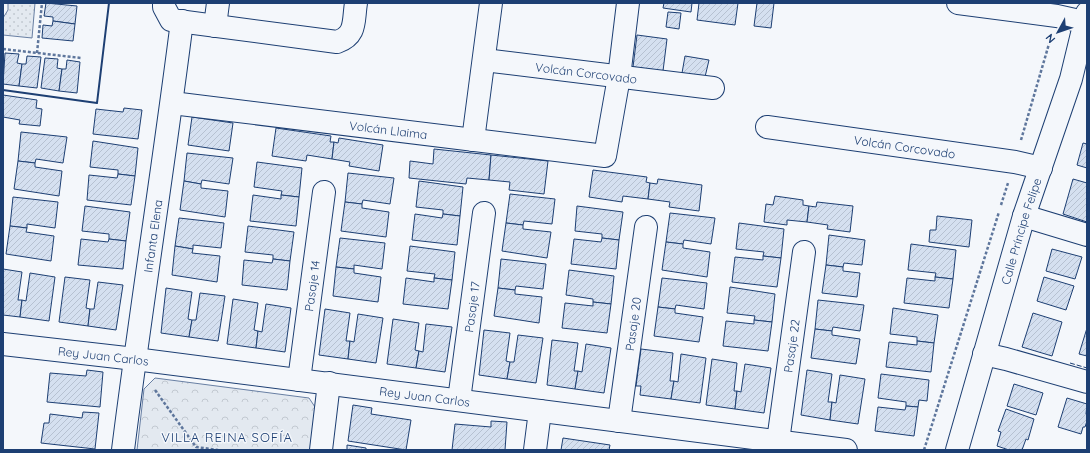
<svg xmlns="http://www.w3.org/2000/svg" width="1090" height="453" viewBox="0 0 1090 453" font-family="Quicksand,sans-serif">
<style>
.grass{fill:url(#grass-dots);stroke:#687fa3}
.park{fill:url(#park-crowns);stroke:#687fa3}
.building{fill:url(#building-hatch);stroke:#1d3f73}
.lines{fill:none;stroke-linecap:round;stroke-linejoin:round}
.minor-casing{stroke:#1d3f73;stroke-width:24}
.path{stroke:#5e769c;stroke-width:2.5;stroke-dasharray:3 2;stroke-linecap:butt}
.minor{stroke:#f4f7fb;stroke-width:22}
.fence{stroke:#1d3f73;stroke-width:1;stroke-dasharray:5 2;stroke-linecap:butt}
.wall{stroke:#1d3f73;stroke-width:2}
.labels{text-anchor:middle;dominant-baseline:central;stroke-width:3;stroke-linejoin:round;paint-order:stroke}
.street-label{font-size:12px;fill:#1d3f73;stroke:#f4f7fb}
.neighbourhood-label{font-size:13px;letter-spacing:1px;fill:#1d3f73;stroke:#f4f7fb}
</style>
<defs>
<pattern id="grass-dots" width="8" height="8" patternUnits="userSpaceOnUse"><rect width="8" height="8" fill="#e3e9f0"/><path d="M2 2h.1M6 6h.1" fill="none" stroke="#c2c9d1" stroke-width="1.8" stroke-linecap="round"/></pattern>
<pattern id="park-crowns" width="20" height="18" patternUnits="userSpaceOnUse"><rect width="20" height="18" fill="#e3e9f0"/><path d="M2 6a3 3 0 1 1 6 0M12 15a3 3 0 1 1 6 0" fill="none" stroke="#c2c9d1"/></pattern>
<pattern id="building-hatch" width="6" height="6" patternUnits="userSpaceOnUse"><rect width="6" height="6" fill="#d5e0f0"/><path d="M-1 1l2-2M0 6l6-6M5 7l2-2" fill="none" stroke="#b6c1d1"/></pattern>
</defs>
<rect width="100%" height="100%" fill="#f4f7fb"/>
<path class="grass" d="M8 3H35L32 38 3 35V18L8 10Z"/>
<path class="park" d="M155 378 309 398 317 410 312 450H137L144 389Z"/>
<g class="building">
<path d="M46 3 77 6 75 24 53 21V17L44 16Z"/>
<path d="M664 3H692L691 12 663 8Z"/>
<path d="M699 3H738L735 25 697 20Z"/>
<path d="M757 3H774L771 28 754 26Z"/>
<path d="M668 12 681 13 679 29 666 27Z"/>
<path d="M53 21 75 24 73 41 42 38 43 25 52 26Z"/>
<path d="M637 35 667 39 663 71 633 67Z"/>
<path d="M5 53 19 54 17 63 22 64 19 86 3 84Z"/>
<path d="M27 56 41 57 37 88 19 86 22 64H26Z"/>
<path d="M685 56 709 60 705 77 682 73Z"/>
<path d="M45 58 58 59 57 68 62 69 59 91 41 88Z"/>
<path d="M67 60 80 62 77 93 59 91 62 69H66Z"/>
<path d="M3 95 37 100 36 108 42 109 40 126 19 124 20 120 3 117Z"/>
<path d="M124 108 142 110 138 139 93 134 96 109 123 112Z"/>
<path d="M192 117 233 123 229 151 188 145Z"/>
<path d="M276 128 331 136 330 142H334L332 159 307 155 306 161 272 156Z"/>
<path d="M21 132 67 137 63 163 36 159 35 163 18 161Z"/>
<path d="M339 138 383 145 379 171 349 166 350 162 332 159 334 142 338 143Z"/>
<path d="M93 141 138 148 135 176 118 174V170L90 167Z"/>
<path d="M1083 143 1087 144V168L1077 165Z"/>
<path d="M434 149 491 155 489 180 467 178 466 184 409 178 410 161 433 164Z"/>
<path d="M187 153 233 158 229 184 202 180 201 184 184 181Z"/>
<path d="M491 155 548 161 544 194 509 190 510 182 489 180Z"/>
<path d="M18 161 35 163V167L62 171 59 196 14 189Z"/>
<path d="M257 162 302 168 299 197 281 195 282 191 254 187Z"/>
<path d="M593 170 647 177 646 182 650 183 648 199 623 196 622 202 589 197Z"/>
<path d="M348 173 394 178 390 204 363 200 362 204 345 202Z"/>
<path d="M118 174 135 176 131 205 87 200 89 175 117 178Z"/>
<path d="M658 179 702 185 699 211 669 207 670 202 648 199 650 183 657 184Z"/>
<path d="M1073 179 1087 183V222L1063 214Z"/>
<path d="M184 181 201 184V188L228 191 225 217 180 210Z"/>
<path d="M419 181 463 187 460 216 443 214V210L416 207Z"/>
<path d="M510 194 555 199 552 224 524 221 523 225 506 223Z"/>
<path d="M253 195 281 199V195L299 197 296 226 250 221Z"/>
<path d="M775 196 803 200V205L809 206 807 222 787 220V225L764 222 766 204 773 205Z"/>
<path d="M13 197 58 202 55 228 27 224V228L10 226Z"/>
<path d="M345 202 362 204V208L389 212 386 237 341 231Z"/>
<path d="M817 202 853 206 850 232 827 229 828 225 807 222 809 206 816 207Z"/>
<path d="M85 206 130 212 126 241 109 239V234L82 231Z"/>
<path d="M577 206 623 212 619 240 602 238V234L575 231Z"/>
<path d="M670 213 715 218 711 244 684 240 683 244 666 242Z"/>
<path d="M415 214 442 218 443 214 460 216 457 245 412 240Z"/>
<path d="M937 216 972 220 969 247 929 242 930 230H936Z"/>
<path d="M179 218 224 223 221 248 193 245V249L175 246Z"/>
<path d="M506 223 523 225V229L551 232 547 258 502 251Z"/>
<path d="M739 223 784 229 781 258 763 256 764 252 736 249Z"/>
<path d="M10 226 27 228 26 232 54 236 51 261 6 254Z"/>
<path d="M248 226 294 232 290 261 273 259V255L245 252Z"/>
<path d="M829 235 865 240 862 265 844 263 843 267 826 265Z"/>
<path d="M340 238 385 243 382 269 354 265V269L336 267Z"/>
<path d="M602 238 619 240 616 269 571 264 574 239 601 242Z"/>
<path d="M81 239 108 242 109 239 126 241 123 269 78 265Z"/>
<path d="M666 242 683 244V248L710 252 707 277 662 270Z"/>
<path d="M911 244 956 250 953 279 935 277 936 273 908 270Z"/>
<path d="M175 246 193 249 192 253 220 256 217 282 172 275Z"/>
<path d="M410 246 455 252 452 280 434 278 435 274 407 271Z"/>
<path d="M1052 249 1082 257 1075 279 1046 271Z"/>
<path d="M763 256 781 258 777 287 732 282 735 257 763 260Z"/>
<path d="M273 259 290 261 287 290 242 285 244 260 272 263Z"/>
<path d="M501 259 546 264 543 289 516 286 515 290 498 288Z"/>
<path d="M826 265 843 267V271L860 273 857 297 822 293Z"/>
<path d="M336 267 354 269V273L381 277 378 302 333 296Z"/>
<path d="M3 269 22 272 18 300H22L20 317 3 315Z"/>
<path d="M569 270 614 276 611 304 593 302V299L566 295Z"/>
<path d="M30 273 55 277 49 321 20 317 22 300 26 301Z"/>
<path d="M65 277 90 280 86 308 90 309 88 326 59 322Z"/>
<path d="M935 277 953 279 949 308 904 303 907 278 935 281Z"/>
<path d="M1044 277 1074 286 1066 310 1037 301Z"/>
<path d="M406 278 434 282V278L452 280 448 309 403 304Z"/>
<path d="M662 278 707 283 704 309 676 305 675 309 658 307Z"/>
<path d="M98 282 123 285 116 330 88 326 90 309H94Z"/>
<path d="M730 287 775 294 772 322 754 320 755 316 727 313Z"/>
<path d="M166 288 192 292 188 319 192 320 189 337 161 333Z"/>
<path d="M498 288 515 290V294L542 297 539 323 494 316Z"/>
<path d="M200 293 225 296 218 341 189 337 192 320H196Z"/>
<path d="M233 299 258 303 254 330 258 331 256 348 227 344Z"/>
<path d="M818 300 864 305 860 331 833 327 832 331 815 329Z"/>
<path d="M593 302 611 304 607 333 562 328 565 303 593 306Z"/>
<path d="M266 304 291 308 285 352 256 348 258 331 262 332Z"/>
<path d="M658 307 675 309V313L703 317 699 342 654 336Z"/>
<path d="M893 308 938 315 934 343 917 341V337L890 334Z"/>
<path d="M325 309 350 313 346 341H350L348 359 319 355Z"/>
<path d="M1033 313 1062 322 1052 356 1022 347Z"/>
<path d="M358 314 383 318 376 363 348 359 350 341 354 342Z"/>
<path d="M393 319 419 323 415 350 419 351 416 368 387 364Z"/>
<path d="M754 320 772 322 768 351 723 346 726 321 754 324Z"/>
<path d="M426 324 452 327 445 372 416 368 419 351 423 352Z"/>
<path d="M1087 328V356L1079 354Z"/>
<path d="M815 329 832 331V335L860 339 856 364 811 358Z"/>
<path d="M484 330 510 333 506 361 510 362 507 379 479 375Z"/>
<path d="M518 335 543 338 536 383 507 379 510 362H514Z"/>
<path d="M552 340 578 343 574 371H578L575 389 547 385Z"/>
<path d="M917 341 934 343 931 372 886 367 889 342 917 345Z"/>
<path d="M586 344 611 348 604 393 575 389 578 371 582 372Z"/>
<path d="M641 349 673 353 670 381H674L671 399 640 395 641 386H636Z"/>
<path d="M681 354 706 358 700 403 671 399 674 381 678 382Z"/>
<path d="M712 359 737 363 734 391H737L735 409 706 405Z"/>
<path d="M745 364 771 368 764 413 735 409 737 391 741 392Z"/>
<path d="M87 370 103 372 100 407 47 402 50 373 86 376Z"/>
<path d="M807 370 832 374 828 402H832L830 420 801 415Z"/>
<path d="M881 374 929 380 927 401 919 400 918 407 906 406V402L878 398Z"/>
<path d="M840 375 865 379 858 424 830 420 832 402 836 403Z"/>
<path d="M1014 384 1043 393 1036 415 1007 406Z"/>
<path d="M1067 398 1087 404 1086 414H1087V421L1085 427H1083L1081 434 1058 427Z"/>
<path d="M353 405 372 408 371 414 411 420 406 450 348 441Z"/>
<path d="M906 406 918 407 914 436 875 431 878 407 905 410Z"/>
<path d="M1006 409 1034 419 1028 440 1026 439 1022 450H1009L997 446 1001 432 998 431Z"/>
<path d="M83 412 99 413 95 449 41 443 44 423H49L50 414 82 418Z"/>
<path d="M491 421 507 422 505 450H452L455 424 491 427Z"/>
<path d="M563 438 610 445 609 450H561Z"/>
<path d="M347 445 366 448V450H347Z"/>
</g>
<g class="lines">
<g class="minor-casing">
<g id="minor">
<path d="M164 3V7L171 20 337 42C357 35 353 21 356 3"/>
<path d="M958 3 1057 16 1084 22"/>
<path d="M215 26 218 3"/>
<path id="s1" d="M484 60 713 88"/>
<path id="s2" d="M172 103 605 156 619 77 628 3"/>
<path id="s3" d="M767 127 1015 162 1041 168"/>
<path d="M473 140 491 3"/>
<path d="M1024 216 1087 235"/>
<path id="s4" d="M3 344 135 359 846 450"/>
<path d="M984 354 1006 359 1087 382"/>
<path id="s5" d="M299 380 324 192"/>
<path id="s6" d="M459 400 484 213"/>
<path id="s7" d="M619 421 646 227"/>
<path id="s8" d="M778 441 804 252"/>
<path id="s9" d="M123 450C141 307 164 164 182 21"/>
<path d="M321 450 329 383"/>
<path d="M535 450 540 411"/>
<path id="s10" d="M957 450 1024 216 1071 79 1087 13"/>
</g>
</g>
<g class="path">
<path d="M3 49 81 58"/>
<path d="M37 53 42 3"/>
<path d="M1021 140 1051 37"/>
<path d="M1001 205 1008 183"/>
<path d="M155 390 196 447 218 450"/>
<path d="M924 450 999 212"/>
</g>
<use href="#minor" class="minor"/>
<path class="fence" d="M1070 363 1087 368"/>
<path class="wall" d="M3 90 97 103 109 3"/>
</g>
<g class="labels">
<g class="street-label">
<text stroke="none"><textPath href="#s1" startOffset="103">Volcán Corcovado</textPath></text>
<text stroke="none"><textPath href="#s2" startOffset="218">Volcán Llaima</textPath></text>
<text stroke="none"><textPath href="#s3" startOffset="139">Volcán Corcovado</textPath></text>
<text stroke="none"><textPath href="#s10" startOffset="228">Calle Príncipe Felipe</textPath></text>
<text stroke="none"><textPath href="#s9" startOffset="216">Infanta Elena</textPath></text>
<text stroke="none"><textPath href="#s5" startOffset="95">Pasaje 14</textPath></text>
<text stroke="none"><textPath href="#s6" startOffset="94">Pasaje 17</textPath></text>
<text stroke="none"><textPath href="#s7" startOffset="98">Pasaje 20</textPath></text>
<text stroke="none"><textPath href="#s8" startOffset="96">Pasaje 22</textPath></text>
<text stroke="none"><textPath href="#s4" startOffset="101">Rey Juan Carlos</textPath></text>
<text stroke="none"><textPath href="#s4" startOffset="425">Rey Juan Carlos</textPath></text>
</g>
<g class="neighbourhood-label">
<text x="227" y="437">VILLA REINA SOFÍA</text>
</g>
</g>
<rect width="1090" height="453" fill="none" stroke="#1d3f73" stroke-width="8"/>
<g transform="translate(1058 32) rotate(230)" stroke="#f4f7fb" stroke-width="3" paint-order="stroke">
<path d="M0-3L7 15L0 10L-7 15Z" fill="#1d3f73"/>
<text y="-6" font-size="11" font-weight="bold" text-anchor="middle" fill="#1d3f73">N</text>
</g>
</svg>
